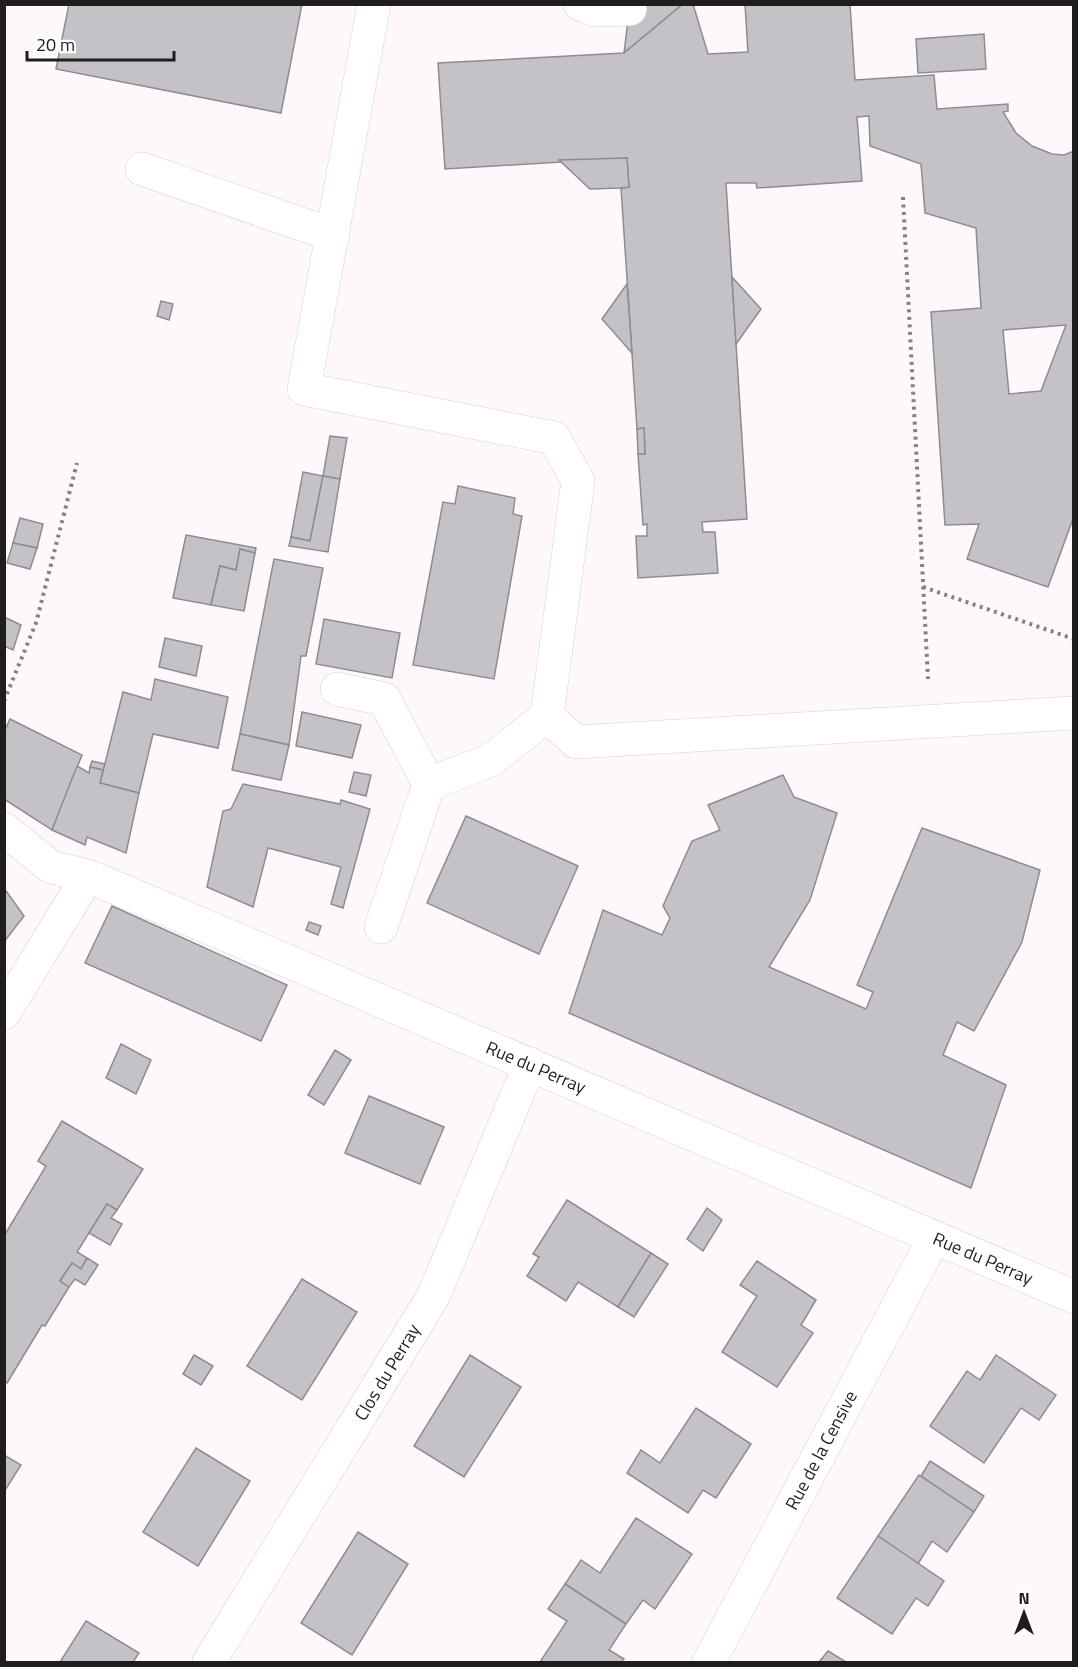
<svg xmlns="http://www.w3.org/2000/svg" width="1078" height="1667" viewBox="0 0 1078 1667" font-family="'Titillium Web',sans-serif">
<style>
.building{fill:#c4c2c7;stroke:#8f8c91;stroke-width:1.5;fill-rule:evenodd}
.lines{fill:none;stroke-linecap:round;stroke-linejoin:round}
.minor-casing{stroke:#d6d0d4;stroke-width:34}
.path{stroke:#848083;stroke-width:4;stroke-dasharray:3 4.5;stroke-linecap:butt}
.minor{stroke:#fff;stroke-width:33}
.labels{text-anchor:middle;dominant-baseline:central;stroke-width:6;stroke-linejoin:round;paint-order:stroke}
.street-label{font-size:18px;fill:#1f1d1e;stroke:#fff}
</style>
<rect width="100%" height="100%" fill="#fef8fc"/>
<g class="building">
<path d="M69 4H302L281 113 56 69Z"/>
<path d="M630 4H683L624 53Z"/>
<path d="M683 4H693L708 54 748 52 745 4H850L855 80 934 75 937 109 1008 104V111L1003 112 1016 133 1032 146 1052 154 1064 155 1074 151V516L1048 587 967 559 979 524 945 525 931 312 981 308 976 228 925 213 921 164 870 146 869 116 857 117 862 181 757 188 756 183H726L747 519 702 522 703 532H715L718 573 638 578 636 536H647V524L643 525 638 454H645L644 428 637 429 621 188 629 187 627 158 445 169 438 63 624 53ZM1066 325 1041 391 1009 394 1003 330Z"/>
<path d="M984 34 986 69 918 73 916 39Z"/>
<path d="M627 158 629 187 621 188 590 189 559 160Z"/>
<path d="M732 277 761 309 736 344Z"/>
<path d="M627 284 632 353 602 319Z"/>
<path d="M161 301 173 304 169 320 157 316Z"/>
<path d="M644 428 645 454H638L637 429Z"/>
<path d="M330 436 347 438 340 479 323 476Z"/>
<path d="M303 472 323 476 310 541 291 537Z"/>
<path d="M323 476 340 479 328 552 289 546 291 537 310 541Z"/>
<path d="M458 486 515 498 513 514 522 516 494 679 413 665 443 502 455 504Z"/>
<path d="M20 518 43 524 37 548 13 543Z"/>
<path d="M186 535 256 548 255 553 240 549 236 570 220 566 211 605 173 598Z"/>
<path d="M13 543 37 548 30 569 7 563Z"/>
<path d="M240 549 255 553 244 611 211 605 220 566 236 570Z"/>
<path d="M274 559 323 568 306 656H301L289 745 240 734Z"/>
<path d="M4 617 21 625 13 650 4 646Z"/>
<path d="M324 619 400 633 392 678 316 664Z"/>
<path d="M165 638 202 646 196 676 159 667Z"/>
<path d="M155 679 228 697 218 748 153 734 139 793 100 783 123 692 151 700Z"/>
<path d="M302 712 361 725 352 758 296 746Z"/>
<path d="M10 719 82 755 52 830 4 799V732Z"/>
<path d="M240 734 289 745 281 780 232 770Z"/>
<path d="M92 761 105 764 103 770 90 767Z"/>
<path d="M77 766 89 773 90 767 103 770 100 783 139 793 126 853 87 837 85 845 52 830Z"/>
<path d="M354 772 371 775 366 796 349 792Z"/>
<path d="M783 775 794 797 837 813 810 900 769 967 866 1009 873 992 857 985 922 828 1040 870 1022 942 974 1031 957 1022 943 1055 1006 1085 971 1188 569 1013 603 910 662 935 670 918 663 906 692 841 720 830 708 805Z"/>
<path d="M243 784 340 804 341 800 370 809 343 908 331 904 341 867 268 848 253 907 207 887 223 811 231 809Z"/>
<path d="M466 816 578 866 539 954 427 903Z"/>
<path d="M4 888 24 916 4 942Z"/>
<path d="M112 906 287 985 261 1041 85 963Z"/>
<path d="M309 922 321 926 318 935 306 930Z"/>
<path d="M121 1044 151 1060 136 1094 106 1078Z"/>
<path d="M335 1050 351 1060 324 1105 308 1095Z"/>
<path d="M369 1096 444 1127 420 1184 345 1153Z"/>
<path d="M62 1121 143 1169 117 1210 107 1204 77 1252 87 1258 81 1269 72 1263 60 1281 69 1287 45 1326 42 1325 7 1383 4 1382V1236L46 1166 38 1161Z"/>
<path d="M567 1200 651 1253 618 1307 578 1282 566 1301 527 1276 539 1257 533 1254Z"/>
<path d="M107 1204 117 1210 111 1218 122 1224 110 1245 89 1233Z"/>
<path d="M707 1208 722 1220 703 1251 687 1239Z"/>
<path d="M651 1253 668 1264 634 1317 618 1307Z"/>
<path d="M87 1258 98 1265 85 1285 75 1279 69 1287 60 1281 72 1263 81 1269Z"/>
<path d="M757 1261 816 1300 801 1325 813 1333 777 1387 722 1352 757 1296 740 1285Z"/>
<path d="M302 1279 357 1312 302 1400 247 1366Z"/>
<path d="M194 1355 213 1366 201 1385 183 1374Z"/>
<path d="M470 1355 521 1387 464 1477 414 1446Z"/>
<path d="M996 1355 1056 1395 1039 1420 1021 1408 984 1463 930 1426 967 1371 980 1380Z"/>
<path d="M696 1408 751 1444 716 1498 703 1490 688 1513 627 1473 641 1450 660 1463Z"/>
<path d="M196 1448 250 1481 198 1566 143 1532Z"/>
<path d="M4 1455 21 1465 4 1492Z"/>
<path d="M930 1461 984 1496 974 1512 921 1476Z"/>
<path d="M919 1475 974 1512 947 1552 932 1541 918 1564 878 1536Z"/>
<path d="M636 1518 692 1554 655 1609 643 1600 626 1624 565 1584 581 1560 600 1573Z"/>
<path d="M358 1532 408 1564 352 1655 301 1623Z"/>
<path d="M878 1536 944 1581 928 1606 916 1598 892 1634 837 1598Z"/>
<path d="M565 1584 626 1624 609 1650 624 1659 621 1662H540L567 1621 548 1609Z"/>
<path d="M86 1621 139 1653 133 1662H60Z"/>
<path d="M828 1651 846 1662H819Z"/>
</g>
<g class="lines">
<g class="minor-casing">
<g id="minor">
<path d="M374 4 304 389 554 438 578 481 547 716 576 742 1074 713"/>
<path d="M580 4 595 10 630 9"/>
<path d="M142 169 333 235"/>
<path d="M337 689 384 699 429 784"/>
<path d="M4 829 51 867 88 876 1074 1297"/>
<path d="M381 927 429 784 491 760 547 716"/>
<path d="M4 1013 88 876"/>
<path d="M209 1662 434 1295 530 1064"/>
<path d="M709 1662 934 1238"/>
</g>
</g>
<g class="path">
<path d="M903 197 928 679"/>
<path d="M923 587 1074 639"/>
<path d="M4 701 36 623 77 463"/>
</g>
<use href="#minor" class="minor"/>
</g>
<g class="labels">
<g class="street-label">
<text transform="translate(536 1067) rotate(23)">Rue du Perray</text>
<text transform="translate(983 1258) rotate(23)">Rue du Perray</text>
<text transform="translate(387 1372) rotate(-59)">Clos du Perray</text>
<text transform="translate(821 1450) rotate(-62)">Rue de la Censive</text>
</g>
</g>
<rect width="1078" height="1667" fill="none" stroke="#1f1d1e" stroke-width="12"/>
<g transform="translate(1024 1613)" stroke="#ffffff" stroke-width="4.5" paint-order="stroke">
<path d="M0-4.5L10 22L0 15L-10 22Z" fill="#1f1d1e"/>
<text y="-9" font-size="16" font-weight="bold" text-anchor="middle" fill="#1f1d1e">N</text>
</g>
<path d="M27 51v9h147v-9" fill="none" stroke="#1f1d1e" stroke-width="3"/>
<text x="36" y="51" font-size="18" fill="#1f1d1e" stroke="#ffffff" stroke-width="4.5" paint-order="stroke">20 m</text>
</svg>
